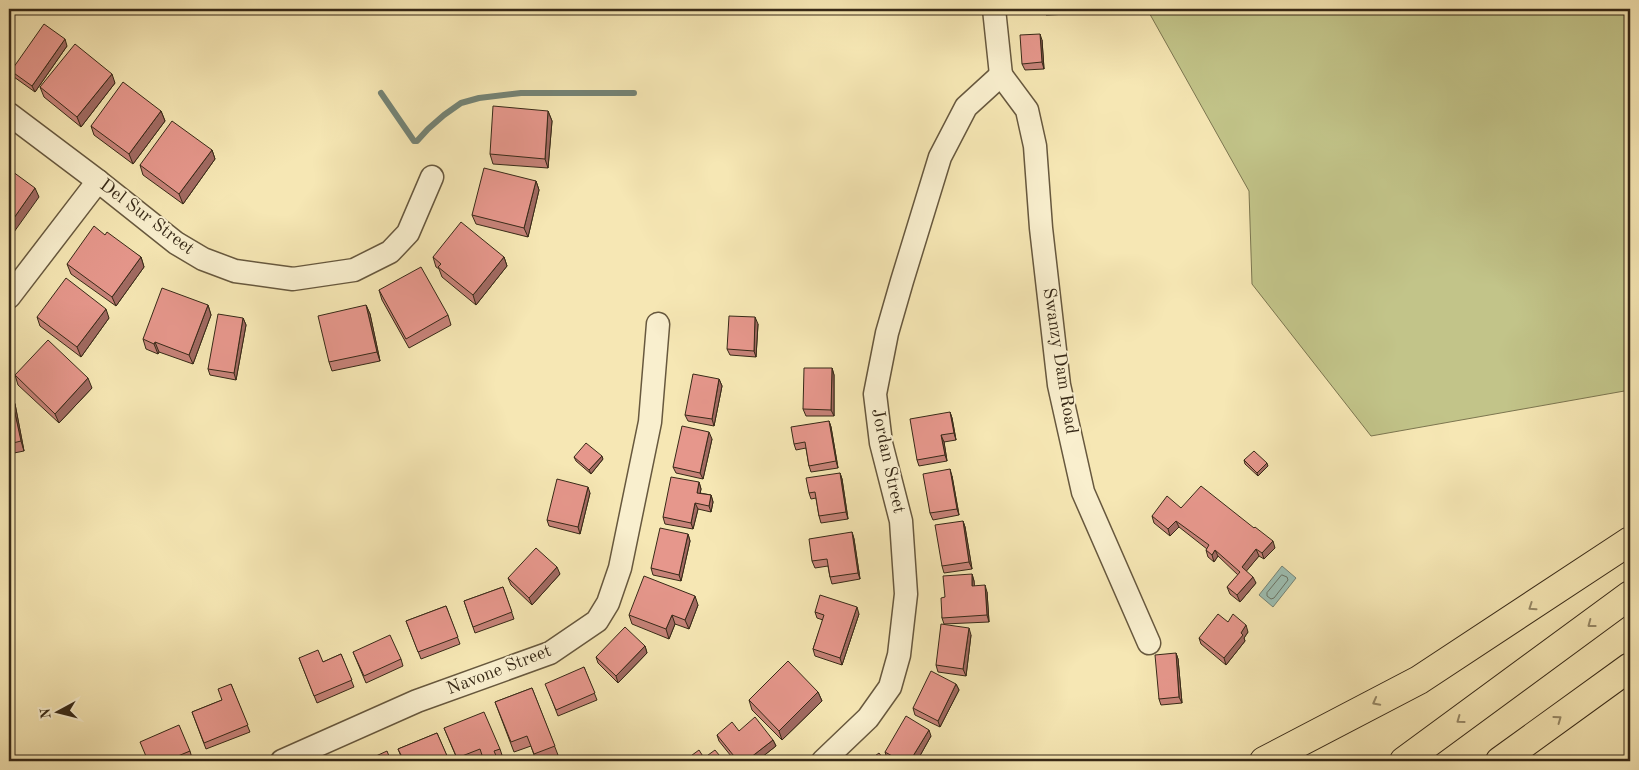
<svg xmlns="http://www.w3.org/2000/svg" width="1639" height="770" viewBox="0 0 1639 770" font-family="'Old Standard TT',serif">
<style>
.green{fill:#c2c489;stroke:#7c7650}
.water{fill:#9dbfb3;stroke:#748375}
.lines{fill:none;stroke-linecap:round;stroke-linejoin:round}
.shore{stroke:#6a7465;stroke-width:1}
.stream{stroke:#748375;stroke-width:6}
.minor-casing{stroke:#67583e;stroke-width:25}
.highway-casing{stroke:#372917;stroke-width:30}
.minor{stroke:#f9efce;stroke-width:22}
.highway{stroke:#f6e7b4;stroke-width:28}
.wall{fill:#c68278;stroke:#372917}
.shaded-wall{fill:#a16a62;stroke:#372917}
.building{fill:#e6978c;stroke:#372917}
.oneway{stroke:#968866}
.labels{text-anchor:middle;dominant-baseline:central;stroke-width:4;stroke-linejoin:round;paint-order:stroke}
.street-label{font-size:18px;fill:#372917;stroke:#f9efce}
</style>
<rect width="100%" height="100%" fill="#f6e7b4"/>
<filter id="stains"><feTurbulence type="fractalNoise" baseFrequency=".004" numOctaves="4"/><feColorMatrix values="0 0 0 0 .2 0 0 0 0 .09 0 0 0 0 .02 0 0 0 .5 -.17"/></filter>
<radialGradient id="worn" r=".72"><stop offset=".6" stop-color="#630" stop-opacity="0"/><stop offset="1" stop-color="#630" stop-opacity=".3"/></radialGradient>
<path class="green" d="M1147 9H1630V390L1371 436 1252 284 1249 191Z"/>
<path class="water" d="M1282 566 1296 578 1273 607 1259 595Z"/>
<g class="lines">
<path class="shore" d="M1282 575 1287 577 1288 580 1274 598 1271 599 1267 596V593Z"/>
<path class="stream" d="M381 93 414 141H417L428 129 444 115 461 103 479 98 521 93H634"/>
<g class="minor-casing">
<g id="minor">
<path d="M994 9 1001 75"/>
<path d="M1001 75 1027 110 1035 146 1041 228 1059 385 1083 492 1149 643"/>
<path d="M9 114 98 181 176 243 203 259 235 271 293 279 354 270 390 252 408 233 432 177"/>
<path d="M9 297 98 181"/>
<path d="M282 761 417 701 550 653 597 621 608 603 620 568 650 422 658 324"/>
<path d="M823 761 868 718 890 687 899 655 906 594 901 521 881 443 875 394 887 333 902 281 940 157 966 107 1001 75"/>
</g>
</g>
<g class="highway-casing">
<g id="highway">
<path d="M1264 761 1419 680 1630 541"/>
<path d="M1404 761 1630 595"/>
<path d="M1500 761 1630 667"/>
</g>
</g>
<use href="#minor" class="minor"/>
<use href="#highway" class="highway"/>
</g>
<g class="wall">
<path d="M1044 9H1071V14L1046 15Z"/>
<path d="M1042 40 1044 69 1025 70 1022 64Z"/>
<path d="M67 46 35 92 14 77 11 71Z"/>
<path d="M115 83 81 127 44 97 40 87Z"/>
<path d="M161 111 165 121 133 164 94 135 91 126Z"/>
<path d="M548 111 552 121 548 168 493 164 490 154Z"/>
<path d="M212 150 215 159 183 204 143 175 140 165Z"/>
<path d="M536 181 539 190 528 237 476 224 472 215Z"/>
<path d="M105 235 141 257 144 267 116 306 71 274 67 264Z"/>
<path d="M433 257H504L507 266 476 305 442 277 439 269 436 267Z"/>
<path d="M379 290 448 315 451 325 409 348 382 300Z"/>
<path d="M208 305 211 315 193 364 159 352 158 354 146 349 143 339Z"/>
<path d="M366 305 370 314 380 361 332 371 329 362Z"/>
<path d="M37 317 109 318 81 357 40 326Z"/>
<path d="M243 318 246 325 236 380 210 375 208 369Z"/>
<path d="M758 324 756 357 730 355 727 349Z"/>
<path d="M832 368 834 375V416H806L803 409Z"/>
<path d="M15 375 92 388 59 423 18 385Z"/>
<path d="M719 379 722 386 714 426 688 421 685 415Z"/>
<path d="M9 395 15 404 24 451 9 454Z"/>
<path d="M950 412 952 418 956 440 944 442 947 461 919 466 917 460Z"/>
<path d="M829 421 831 427 838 468 811 472 809 466 806 448 796 450 794 444Z"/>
<path d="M712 439 703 479 676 473 673 467Z"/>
<path d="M574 457 603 459 591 474 576 461Z"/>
<path d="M1244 460 1268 466 1258 476 1245 464Z"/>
<path d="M840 473 842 479 848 519 821 523 819 516 816 498 811 499 809 493Z"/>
<path d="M952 476 959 515 933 520 930 513Z"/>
<path d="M699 482 701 489 700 493 711 495 713 502 711 512 698 509 693 529 665 524 663 517Z"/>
<path d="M590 493 580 534 549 526 547 520Z"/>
<path d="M1181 508 1275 548 1264 559 1259 556 1246 571 1256 583 1240 602 1230 594 1227 587 1238 575 1218 556 1214 562 1208 557 1206 550 1207 549 1179 527 1170 536 1154 523 1152 516Z"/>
<path d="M963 521 965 527 972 569 944 573 942 566Z"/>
<path d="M852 532 854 539 860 579 832 584 830 577 828 566 815 568 812 561Z"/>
<path d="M688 534 690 541 681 581 653 575 651 568Z"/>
<path d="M560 574 532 605 511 585 508 578Z"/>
<path d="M972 574 974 581V586L987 592 989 622 944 624 942 618 945 597Z"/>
<path d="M503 587 514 619 475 633 464 601Z"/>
<path d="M698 605 689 629 675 624 669 639 632 624 629 615Z"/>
<path d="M446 606 460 644 421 659 406 621Z"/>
<path d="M815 612 859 614 842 665 815 656 813 649 823 620 817 618Z"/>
<path d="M1228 622 1248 632 1244 638 1245 641 1226 665 1201 644 1199 638Z"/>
<path d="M971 635 966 676 938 672 936 665Z"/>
<path d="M645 646 647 653 618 683 598 663 596 657Z"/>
<path d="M353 652 401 659 403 666 366 683Z"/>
<path d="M1176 653 1178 659 1182 703 1161 705 1159 699Z"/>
<path d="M341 654 354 687 317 703 299 658 323 662Z"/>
<path d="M584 667 597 700 558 716 548 690Z"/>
<path d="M231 684 250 732 206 749 192 712 222 700Z"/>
<path d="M956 684 959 690 940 727 915 715 913 708Z"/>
<path d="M532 688 558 755 543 761H536L531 746 514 752 495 702Z"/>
<path d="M818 692 822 701 782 740 752 710 749 700Z"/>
<path d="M444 728 500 749 502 755 497 757 498 761H484L482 756 468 761H458Z"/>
<path d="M739 731 773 740 776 746 757 761H735L719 741 717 735Z"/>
<path d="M437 733 449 761H403L398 749Z"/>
<path d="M931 736 917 761H892L887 758 885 752Z"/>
<path d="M190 751 192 758 184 761H148Z"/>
</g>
<g class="shaded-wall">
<path d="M1040 34 1042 40 1044 69 1042 62Z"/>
<path d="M65 39 67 46 35 92 32 86Z"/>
<path d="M112 74 115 83 81 127 77 117Z"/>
<path d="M161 111 165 121 133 164 129 154Z"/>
<path d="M548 111 552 121 548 168 545 159Z"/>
<path d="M212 150 215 159 183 204 179 194Z"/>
<path d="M536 181 539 190 528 237 524 228Z"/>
<path d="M35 188 39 197 9 239V225Z"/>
<path d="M141 257 144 267 116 306 112 297Z"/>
<path d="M504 257 507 266 476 305 473 295Z"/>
<path d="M208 305 211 315 193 364 189 355Z"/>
<path d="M366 305 370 314 380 361 377 352Z"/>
<path d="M106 309 109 318 81 357 77 347Z"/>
<path d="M755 317 758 324 756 357 754 351Z"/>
<path d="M243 318 246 325 236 380 234 373Z"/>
<path d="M155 342 159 352 158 354 154 344Z"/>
<path d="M832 368 834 375V416L831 410Z"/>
<path d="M88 378 92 388 59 423 55 414Z"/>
<path d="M719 379 722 386 714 426 712 419Z"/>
<path d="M11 395 15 404 24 451 21 441Z"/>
<path d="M950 412 952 418 956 440 954 433Z"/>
<path d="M829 421 831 427 838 468 836 461Z"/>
<path d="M709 432 712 439 703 479 700 473Z"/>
<path d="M941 435 944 442 947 461 945 455Z"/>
<path d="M602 456 603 459 591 474 589 470Z"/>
<path d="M1267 463 1268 466 1258 476 1257 473Z"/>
<path d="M950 469 952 476 959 515 957 509Z"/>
<path d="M840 473 842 479 848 519 846 512Z"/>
<path d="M699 482 701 489 699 499 697 493Z"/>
<path d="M588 487 590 493 580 534 578 527Z"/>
<path d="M711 495 713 502 711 512 709 506Z"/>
<path d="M695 503 698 509 693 529 691 523Z"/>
<path d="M963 521 965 527 972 569 969 562Z"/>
<path d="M1176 521 1179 527 1170 536 1168 529Z"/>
<path d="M852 532 854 539 860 579 858 573Z"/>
<path d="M688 534 690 541 681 581 679 575Z"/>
<path d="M1273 541 1275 548 1264 559 1262 553Z"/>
<path d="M1256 549 1259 556 1244 574 1242 567Z"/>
<path d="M1215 550 1218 556 1214 562 1212 555Z"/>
<path d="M557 567 560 574 532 605 529 598Z"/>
<path d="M972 574 974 581 975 593 972 586Z"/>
<path d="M1253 577 1256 583 1240 602 1237 595Z"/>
<path d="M985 585 987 592 989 622 987 615Z"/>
<path d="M695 596 698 605 689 629 685 620Z"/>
<path d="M857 607 859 614 842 665 840 658Z"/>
<path d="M672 615 675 624 669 639 666 629Z"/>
<path d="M1246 625 1248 632 1244 638 1245 641 1226 665 1224 658Z"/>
<path d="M969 628 971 635 966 676 963 669Z"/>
<path d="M645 646 647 653 618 683 616 676Z"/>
<path d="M1176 653 1178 659 1182 703 1179 697Z"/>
<path d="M956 684 959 690 940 727 938 721Z"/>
<path d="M818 692 822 701 782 740 779 731Z"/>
<path d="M929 730 931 736 917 761H910Z"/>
<path d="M773 740 776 746 757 761H746Z"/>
</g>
<g class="building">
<path d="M44 24 65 39 32 86 11 71Z"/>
<path d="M1040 34 1042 62 1022 64 1020 35Z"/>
<path d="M75 44 112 74 77 117 40 87Z"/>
<path d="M123 82 161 111 129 154 91 126Z"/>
<path d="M493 106 548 111 545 159 490 154Z"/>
<path d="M172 121 212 150 179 194 140 165Z"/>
<path d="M484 168 536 181 524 228 472 215Z"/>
<path d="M9 169 35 188 9 225Z"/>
<path d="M461 222 504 257 473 295 438 267 441 264 433 257Z"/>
<path d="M94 226 105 235 107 232 141 257 112 297 67 264Z"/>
<path d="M421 267 448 315 406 339 379 290Z"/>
<path d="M66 278 106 309 77 347 37 317Z"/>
<path d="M162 288 208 305 189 355 155 342 154 344 143 339Z"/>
<path d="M366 305 377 352 329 362 318 316Z"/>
<path d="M218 314 243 318 234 373 208 369Z"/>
<path d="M729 316 755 317 754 351 727 349Z"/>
<path d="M48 340 88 378 55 414 15 375Z"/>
<path d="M804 368H832L831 410 803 409Z"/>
<path d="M693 374 719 379 712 419 685 415Z"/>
<path d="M9 395H11L21 441 9 444Z"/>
<path d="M950 412 954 433 941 435 945 455 917 460 910 419Z"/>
<path d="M829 421 836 461 809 466 805 442 794 444 791 427Z"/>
<path d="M682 426 709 432 700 473 673 467Z"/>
<path d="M586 443 602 456 589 470 574 457Z"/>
<path d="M1254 451 1267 463 1257 473 1244 460Z"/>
<path d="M950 469 957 509 930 513 923 474Z"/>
<path d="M840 473 846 512 819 516 815 492 809 493 806 478Z"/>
<path d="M671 477 699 482 697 493 711 495 709 506 695 503 691 523 663 517Z"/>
<path d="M557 479 588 487 578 527 547 520Z"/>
<path d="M1201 486 1254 528 1255 527 1273 541 1262 553 1256 549 1242 567 1253 577 1237 595 1227 587 1240 572 1215 550 1212 555 1206 550 1209 545 1176 521 1168 529 1152 516 1167 496 1181 508Z"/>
<path d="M963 521 969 562 942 566 935 525Z"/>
<path d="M660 528 688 534 679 575 651 568Z"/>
<path d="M852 532 858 573 830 577 827 559 812 561 809 539Z"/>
<path d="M536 548 557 567 529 598 508 578Z"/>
<path d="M972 574V586L985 585 987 615 942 618 941 598 945 597 943 576Z"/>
<path d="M644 576 695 596 685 620 672 615 666 629 629 615Z"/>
<path d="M503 587 512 612 473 627 464 601Z"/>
<path d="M820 595 857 607 840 658 813 649 824 615 815 612Z"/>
<path d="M446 606 458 637 418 652 406 621Z"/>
<path d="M1218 614 1228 622 1233 614 1246 625 1241 633 1243 635 1224 658 1199 638Z"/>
<path d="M941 624 969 628 963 669 936 665Z"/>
<path d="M625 627 645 646 616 676 596 657Z"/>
<path d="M390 635 401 659 364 676 353 652Z"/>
<path d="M318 650 323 662 341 654 352 680 314 696 299 658Z"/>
<path d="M1176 653 1179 697 1159 699 1155 655Z"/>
<path d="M788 661 818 692 779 731 749 700Z"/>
<path d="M584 667 595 693 556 710 545 684Z"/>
<path d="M931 671 956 684 938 721 913 708Z"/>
<path d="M231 684 248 725 204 743 192 712 222 700 218 689Z"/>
<path d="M532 688 555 746 534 754 527 736 511 742 495 702Z"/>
<path d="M484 712 500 749 494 751 497 758 490 761H484L480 749 457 758 444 728Z"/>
<path d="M906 716 929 730 910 761H901L885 752Z"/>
<path d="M755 717 773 740 746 761H738L717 735 732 722 739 731Z"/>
<path d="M179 725 190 751 166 761H148L140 742Z"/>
<path d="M437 733 448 758 442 761H404L398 749Z"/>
<path d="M699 750 704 758 715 750 724 761H684Z"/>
<path d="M387 751 391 761H365Z"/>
<path d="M879 753 885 761H868Z"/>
</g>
<defs><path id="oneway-chevron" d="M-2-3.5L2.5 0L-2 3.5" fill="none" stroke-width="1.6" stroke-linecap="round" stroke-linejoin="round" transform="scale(1.25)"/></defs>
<g class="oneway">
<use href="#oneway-chevron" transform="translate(1532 607) rotate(146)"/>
<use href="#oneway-chevron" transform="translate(1591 624) rotate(143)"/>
<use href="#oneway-chevron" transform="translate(1376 702) rotate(152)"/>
<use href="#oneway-chevron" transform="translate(1558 719) rotate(-36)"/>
<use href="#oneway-chevron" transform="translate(1460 720) rotate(144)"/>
</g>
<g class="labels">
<g class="street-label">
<text transform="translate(147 217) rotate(37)">Del Sur Street</text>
<text transform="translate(1060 361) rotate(81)">Swanzy Dam Road</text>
<text transform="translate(888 461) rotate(78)">Jordan Street</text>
<text transform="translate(499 670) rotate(-21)">Navone Street</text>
</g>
</g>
<rect width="1639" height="770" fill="none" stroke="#f6e7b4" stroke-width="30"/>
<rect x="10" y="10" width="1619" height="750" fill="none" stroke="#372917" stroke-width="2.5"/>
<rect x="15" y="15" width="1609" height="740" fill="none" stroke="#372917"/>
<g transform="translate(58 712) rotate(263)" stroke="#f9efce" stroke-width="4" paint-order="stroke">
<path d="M0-4L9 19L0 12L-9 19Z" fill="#372917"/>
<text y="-8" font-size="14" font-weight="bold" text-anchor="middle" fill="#372917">N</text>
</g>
<rect width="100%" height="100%" filter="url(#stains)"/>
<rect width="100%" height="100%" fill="url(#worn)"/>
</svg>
